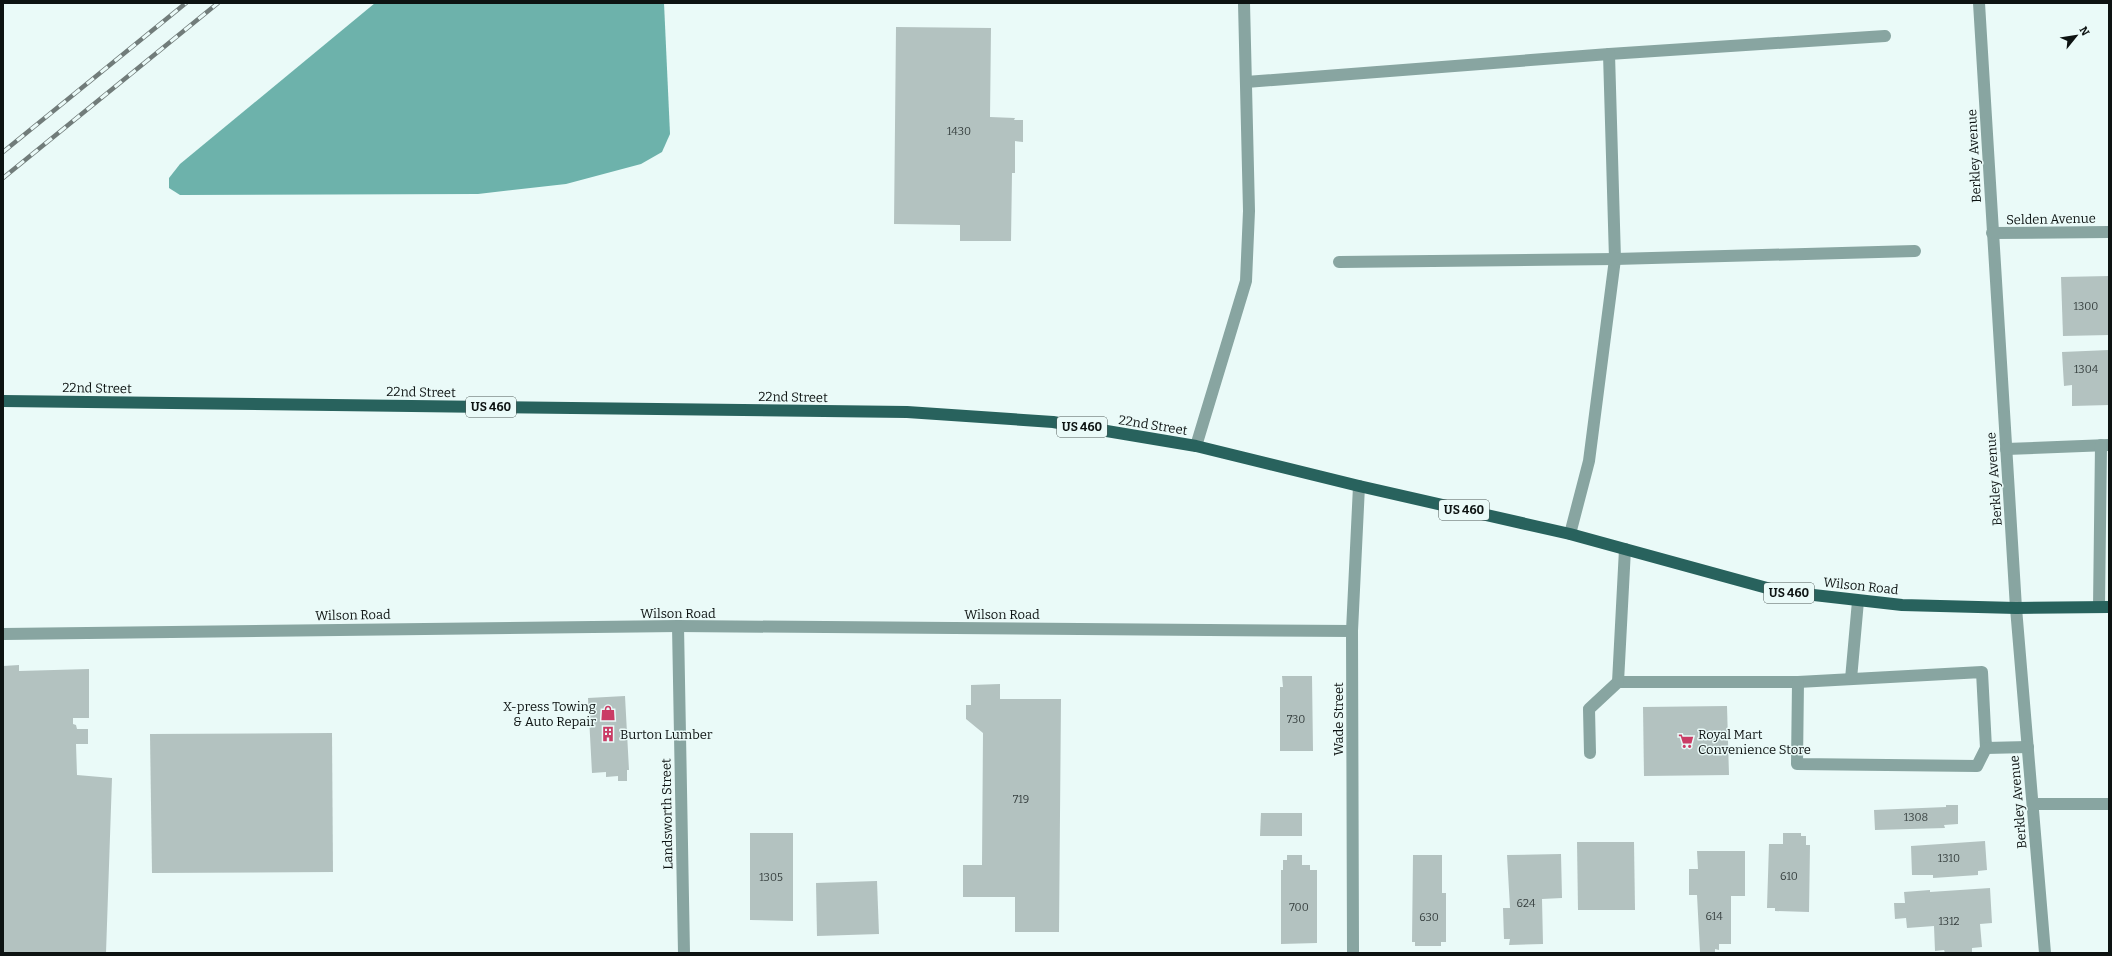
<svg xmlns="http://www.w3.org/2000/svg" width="2112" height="956" viewBox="0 0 2112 956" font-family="Bitter,serif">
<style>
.water{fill:#6db2ab}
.building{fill:#b3c2c0}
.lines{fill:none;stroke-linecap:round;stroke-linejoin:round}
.minor{stroke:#88a5a1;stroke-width:12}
.major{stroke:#28625d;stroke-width:12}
.rail-casing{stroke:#717c7a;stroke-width:4.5}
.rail{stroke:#eafaf8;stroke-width:3;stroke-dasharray:9;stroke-linecap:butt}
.labels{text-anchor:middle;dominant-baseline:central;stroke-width:3;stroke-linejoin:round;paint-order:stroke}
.number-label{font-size:11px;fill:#363f3e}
.shield{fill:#eafaf8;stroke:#4f5857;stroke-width:1}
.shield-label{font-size:12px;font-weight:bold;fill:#0d1312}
.street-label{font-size:13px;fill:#0d1312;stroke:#eafaf8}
.poi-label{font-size:13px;fill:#0d1312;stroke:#eafaf8;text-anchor:start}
</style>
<rect width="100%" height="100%" fill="#eafaf8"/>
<path class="water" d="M375 3H664L670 134 662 152 641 164 566 184 478 194 180 195 169 188V178L180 164Z"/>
<g class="building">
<path d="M896 27 991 28 990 117 1015 118 1014 120H1023V142L1015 141V173H1012L1011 241H960V225L894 224Z"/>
<path d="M2109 276V335L2063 336 2061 277Z"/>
<path d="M2109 350V405L2072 406V385L2064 386 2062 352Z"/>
<path d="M19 665V671L89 669V718H73V724L76 725 77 729H88V744H76L77 775 112 778 106 953H3V666Z"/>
<path d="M1282 676H1312L1313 751H1280V687H1283Z"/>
<path d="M1000 684V699H1061L1059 932H1015V897H963V865H982L983 733 966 719V705H971V685Z"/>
<path d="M625 696 629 770H627V781H618V776L606 777V772L592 773 588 698Z"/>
<path d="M1727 706 1729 775 1644 776 1643 707Z"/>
<path d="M332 733 333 872 152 873 150 734Z"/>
<path d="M1946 805H1958V824L1944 825 1945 828 1875 830 1874 810 1946 807Z"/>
<path d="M1261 813H1302V836H1260Z"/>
<path d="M750 833H793V921L750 920Z"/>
<path d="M1783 833H1801V836H1806V845H1810L1809 912 1775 911V908H1767L1769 844H1783Z"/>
<path d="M1985 841 1987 870 1978 871V875L1933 878V875H1912L1911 846Z"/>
<path d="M1577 842H1634L1635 910H1578Z"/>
<path d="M1697 851H1745V896H1731V944H1719V950L1715 949V952H1700L1697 895H1689V869H1698Z"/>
<path d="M1561 854 1562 898 1542 899 1543 944 1509 945 1510 939H1504L1503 908H1510L1507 855Z"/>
<path d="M1287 855H1302V865H1310V870H1317V943L1281 944V870H1283V860H1287Z"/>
<path d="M1413 855H1442V893H1446V942H1441V946H1415V942H1412Z"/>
<path d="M877 881 879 934 817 936 816 883Z"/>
<path d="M1990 888 1992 923 1980 924 1982 947 1972 948V953H1945L1944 950 1935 951 1934 926 1907 928 1906 918 1895 919 1894 903H1905L1904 892 1930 890V892Z"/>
</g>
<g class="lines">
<g class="minor">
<path d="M1979 3 2016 608 2045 953"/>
<path d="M1609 54 1885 36"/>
<path d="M1246 82 1609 54 1615 259 1589 461 1570 534"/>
<path d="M1992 233 2109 232"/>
<path d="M1339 262 1615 259 1915 251"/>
<path d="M1196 446 1246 281 1249 211 1244 3"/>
<path d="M2006 449 2108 445"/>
<path d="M1625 549 1618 682H1798L1982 672 1986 748 2028 747"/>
<path d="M2099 607 2101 445"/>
<path d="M678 626 684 953"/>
<path d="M3 634 678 626 1352 631"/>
<path d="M1851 679 1858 601"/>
<path d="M1798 682 1797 764 1977 766 1986 748"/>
<path d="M1590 753 1589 709 1618 682"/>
<path d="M2033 804H2109"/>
<path d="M1353 953 1352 631 1359 486"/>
</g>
<path class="major" d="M3 401 907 412 1053 422 1196 446 1359 486 1570 534 1778 591 1902 605 2016 608 2109 607"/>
<g class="rail-casing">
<g id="rail">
<path d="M3 152 186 3"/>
<path d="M3 178 218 3"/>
</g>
</g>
<use href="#rail" class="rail"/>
</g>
<defs>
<g id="shop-bare" transform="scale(1.2)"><path d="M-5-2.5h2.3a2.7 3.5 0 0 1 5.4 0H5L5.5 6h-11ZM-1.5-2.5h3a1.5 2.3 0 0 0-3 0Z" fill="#ca3c65" stroke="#eafaf8" stroke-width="2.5" paint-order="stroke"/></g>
<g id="building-bare" transform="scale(1.2)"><path d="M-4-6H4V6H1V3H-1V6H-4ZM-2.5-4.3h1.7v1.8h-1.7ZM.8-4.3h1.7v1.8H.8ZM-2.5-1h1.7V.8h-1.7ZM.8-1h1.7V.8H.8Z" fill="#ca3c65" stroke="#eafaf8" stroke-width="2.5" paint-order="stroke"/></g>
<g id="supermarket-bare" transform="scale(1.2)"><path d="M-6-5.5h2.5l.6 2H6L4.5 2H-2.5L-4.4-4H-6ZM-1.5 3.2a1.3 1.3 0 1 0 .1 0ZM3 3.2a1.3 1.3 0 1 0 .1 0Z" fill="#ca3c65" stroke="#eafaf8" stroke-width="2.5" paint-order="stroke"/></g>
</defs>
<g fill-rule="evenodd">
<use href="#shop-bare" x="608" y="713"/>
<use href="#building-bare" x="608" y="734"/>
<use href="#supermarket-bare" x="1686" y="741"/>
</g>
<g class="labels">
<g class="number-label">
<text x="959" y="131">1430</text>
<text x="2086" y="306">1300</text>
<text x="2086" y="369">1304</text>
<text x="1296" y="719">730</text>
<text x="1021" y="799">719</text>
<text x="1916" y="817">1308</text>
<text x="1949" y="858">1310</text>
<text x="1789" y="876">610</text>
<text x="771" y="877">1305</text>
<text x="1526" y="903">624</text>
<text x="1299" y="907">700</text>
<text x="1714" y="916">614</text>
<text x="1429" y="917">630</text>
<text x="1949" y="921">1312</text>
</g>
<g class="shield">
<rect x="466" y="397" width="50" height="20" rx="3"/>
<rect x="1057" y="417" width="50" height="20" rx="3"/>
<rect x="1439" y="500" width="50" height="20" rx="3"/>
<rect x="1764" y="583" width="50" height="20" rx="3"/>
</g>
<g class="shield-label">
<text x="491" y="407">US 460</text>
<text x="1082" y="427">US 460</text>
<text x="1464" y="510">US 460</text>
<text x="1789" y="593">US 460</text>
</g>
<g class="street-label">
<text transform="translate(1974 156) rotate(-93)">Berkley Avenue</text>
<text transform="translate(2051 219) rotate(-1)">Selden Avenue</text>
<text transform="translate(97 388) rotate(1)">22nd Street</text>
<text transform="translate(421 392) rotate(1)">22nd Street</text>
<text transform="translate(793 397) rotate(1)">22nd Street</text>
<text transform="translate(1153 425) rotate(9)">22nd Street</text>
<text transform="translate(1994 479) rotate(-94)">Berkley Avenue</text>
<text transform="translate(1861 586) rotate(6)">Wilson Road</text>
<text x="678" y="613">Wilson Road</text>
<text x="1002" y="614">Wilson Road</text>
<text transform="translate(353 615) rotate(-1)">Wilson Road</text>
<text transform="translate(1338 719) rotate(-90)">Wade Street</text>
<text transform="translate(2018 802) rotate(-95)">Berkley Avenue</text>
<text transform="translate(667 814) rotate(-91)">Landsworth Street</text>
</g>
<g class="poi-label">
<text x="596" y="706" text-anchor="end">X-press Towing<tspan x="596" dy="15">&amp; Auto Repair</tspan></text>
<text x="620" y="734">Burton Lumber</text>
<text x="1698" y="734">Royal Mart<tspan x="1698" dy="15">Convenience Store</tspan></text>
</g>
</g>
<rect width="2112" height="956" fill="none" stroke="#0d1312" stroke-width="8"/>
<g transform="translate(2076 36) rotate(60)" stroke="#eafaf8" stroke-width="3" paint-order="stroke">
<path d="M0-3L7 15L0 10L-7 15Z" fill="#0d1312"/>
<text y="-6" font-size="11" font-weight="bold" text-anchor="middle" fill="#0d1312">N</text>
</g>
</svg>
